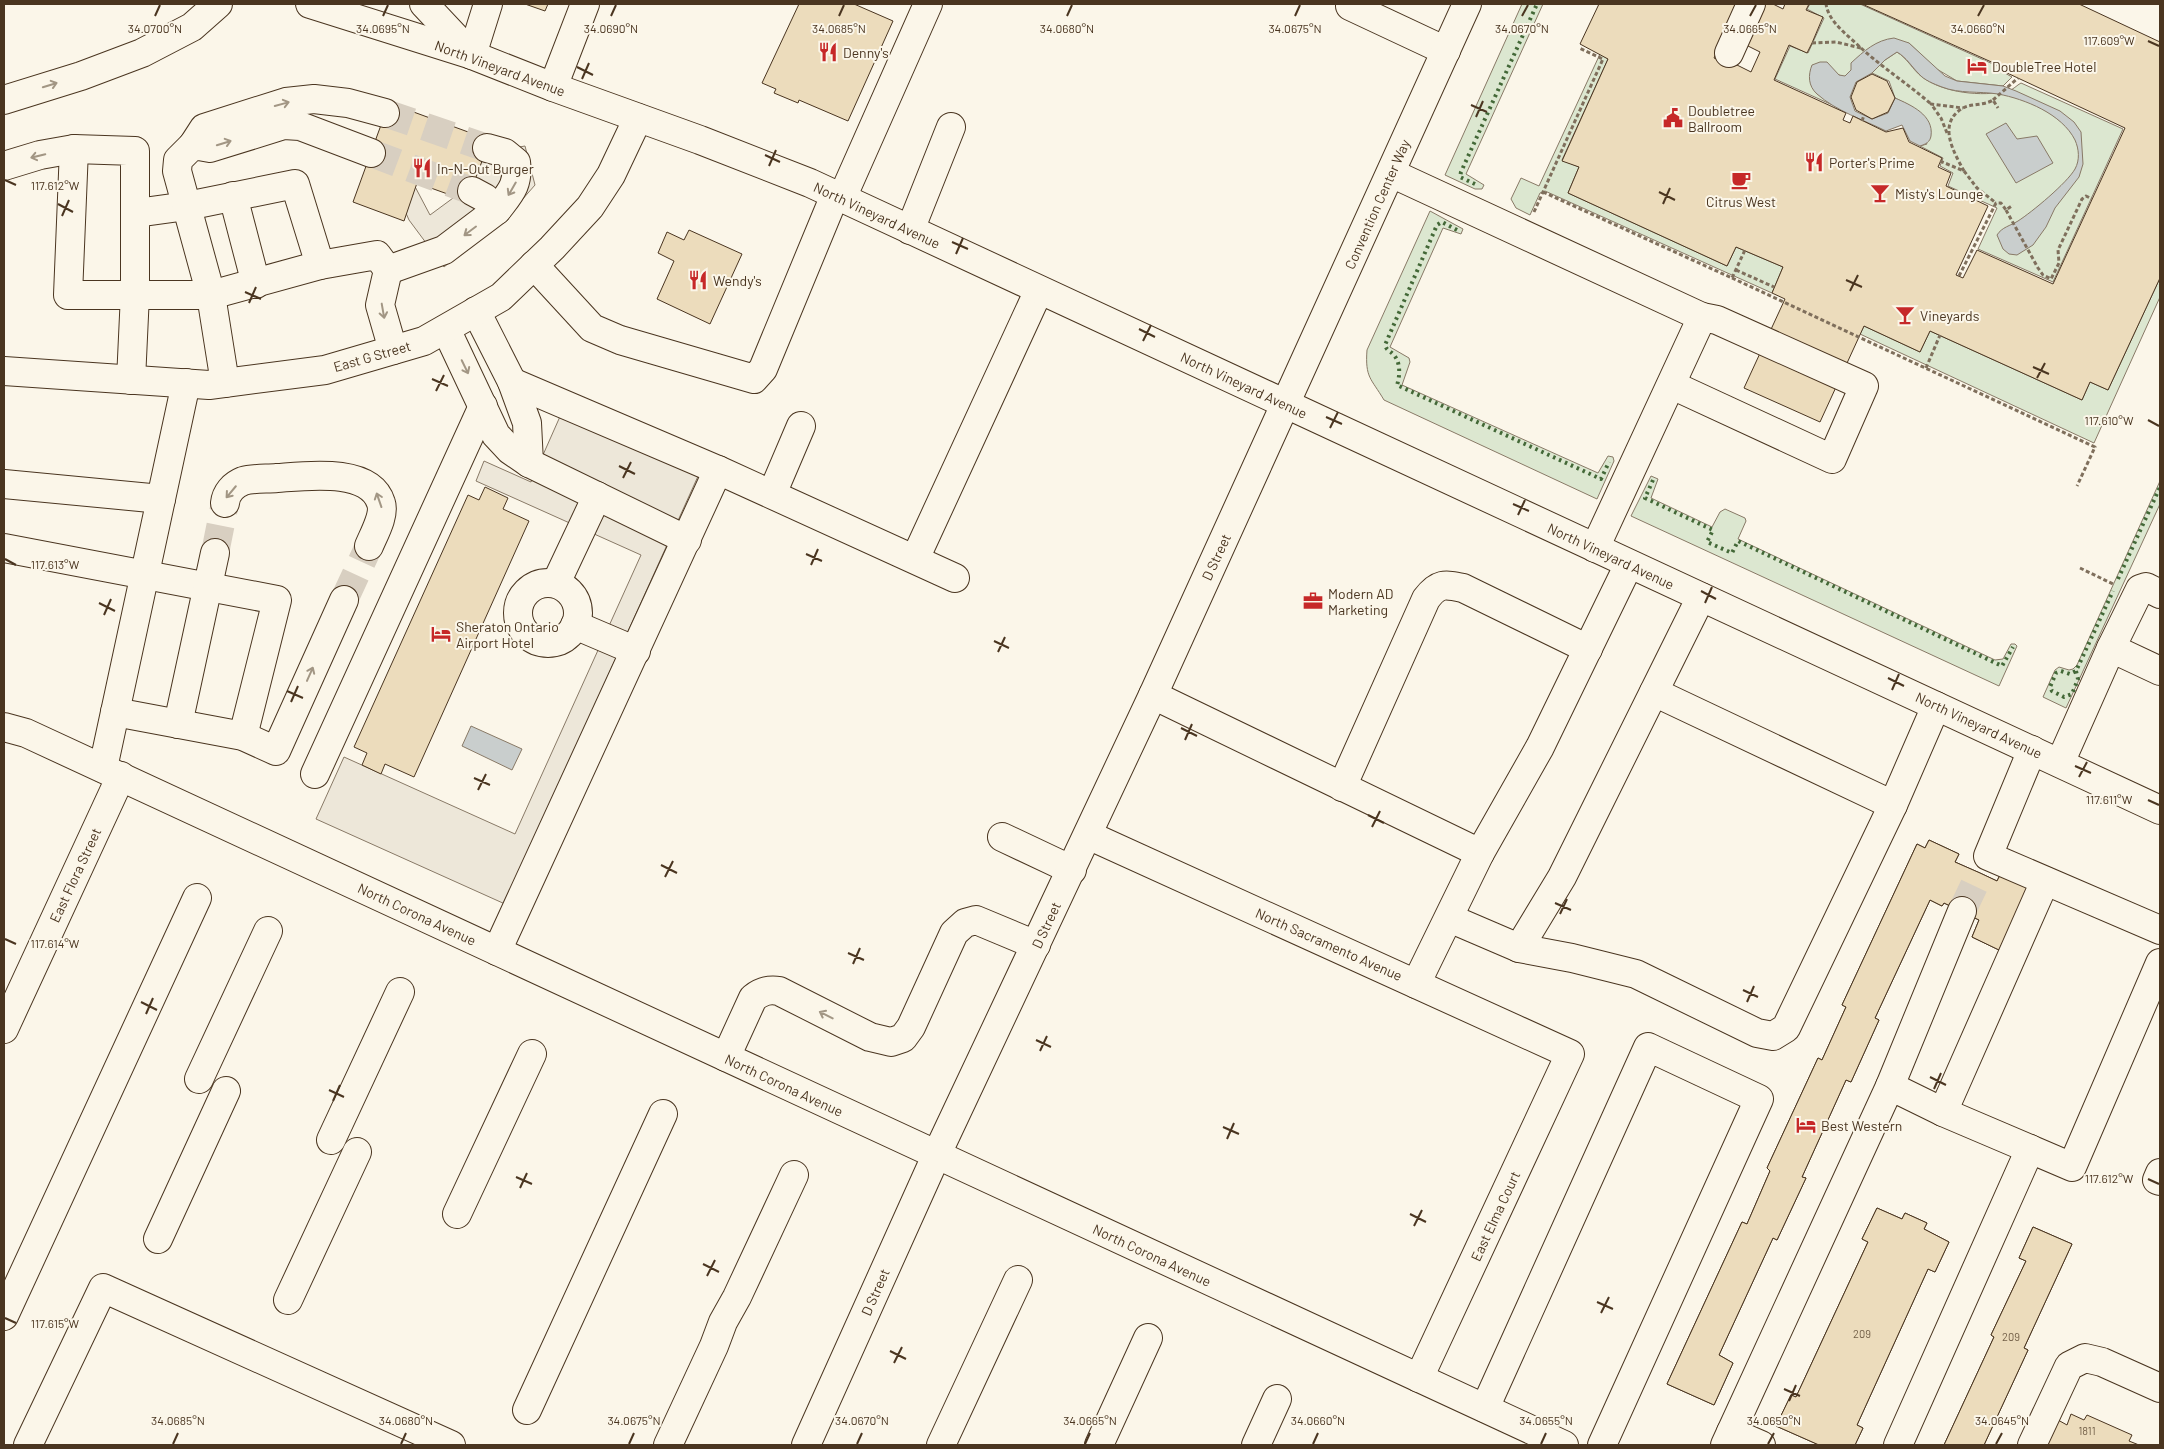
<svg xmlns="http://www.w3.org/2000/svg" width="2164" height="1449" font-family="Barlow,sans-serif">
<rect width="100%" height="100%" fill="#fbf6e9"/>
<g fill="#dce7d0" stroke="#887966">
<polygon points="1522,4 1543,4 1466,174 1484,185 1482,189 1475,189 1445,175"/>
<polygon points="1810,4 1860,4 2004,69 2003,72 2012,77 2003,86 1957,81 1935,68 1909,43 1851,70 1845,77 1839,75 1816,93 1839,108 1775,79 1790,46 1808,53 1824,18 1807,9"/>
<path d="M1897,52C1908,59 1912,69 1922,77C1944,93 1981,97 2008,91C2013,90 2017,85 2021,83L2123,129L2053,282L1978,249L1997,208L1948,186L1953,173L1940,166L1943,158L1920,146L1927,144L1909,105L1895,98L1889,81L1872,73L1885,60Z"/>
<polygon points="1600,54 1608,59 1562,160 1579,167 1568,193 1727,266 1736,247 1783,267 1772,293 1545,191 1540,193 1530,215 1516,208 1511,199 1521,178 1539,186"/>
<path d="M1430,211L1463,229L1461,234L1443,228L1390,347L1409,358L1410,362L1402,385L1598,473L1608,456L1613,457L1614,461L1597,499L1384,400C1371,378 1365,378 1367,350Z"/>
<polygon points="2160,278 2160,297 2094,443 1860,334 1864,326 1920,352 1930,331 2082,400 2090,382 2108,390"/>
<polygon points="1651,476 1658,479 1651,498 1712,527 1720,512 1725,509 1745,518 1746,521 1738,539 1995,660 2003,659 2011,644 2015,644 2017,646 1999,686 1631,516"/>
<polygon points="2160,481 2160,504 2066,708 2043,697 2055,670 2059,667 2069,670 2073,669 2077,665"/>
</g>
<g fill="#ede7d9" stroke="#887966">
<polygon points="525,146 535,185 514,209 444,267 409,220 394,186 411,179 430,215 468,187 486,153"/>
<polygon points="562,412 699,474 505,904 316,819 344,757 515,834 641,555 476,481 484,461 531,482"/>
</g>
<g fill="#c9cecd" stroke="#887966">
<path d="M1894,38L1909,43L1945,76L1957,81L2003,86L2016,91L2060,111L2074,122L2081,132L2083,164L2079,177L2055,208L2046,227L2033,245L2017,255L2009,254L2003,249L1997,235C2002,227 2010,226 2018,221C2032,212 2067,183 2075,169C2080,160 2079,149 2075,140C2062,114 2025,99 1998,94C1979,91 1960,94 1942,87C1934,84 1924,80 1919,74C1911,66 1907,58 1897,52L1885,60L1872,73L1856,82L1850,97L1855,111L1872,119L1888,113L1895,98C1911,105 1934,115 1931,136C1930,142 1926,144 1920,146L1910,141L1902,125L1886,131C1864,120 1836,111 1817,94C1808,86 1808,75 1812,65L1820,62H1827L1839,75L1845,76L1851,70V63C1864,51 1876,40 1894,38Z"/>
<polygon points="2006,123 2017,139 2037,136 2053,163 2016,183 1986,134"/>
<polygon points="471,726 522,749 512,770 462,746"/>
</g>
<g fill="#ecdcbc" stroke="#4a3520">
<polygon points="525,4 548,4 545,11"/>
<polygon points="799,4 854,4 893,21 848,121 799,100 798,103 774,93 776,89 762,83"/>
<polygon points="1599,4 1740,4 1714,58 1732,66 1733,63 1751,72 1760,52 1742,43 1760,4 1773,4 1783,9 1785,4 1809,4 1806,10 1823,17 1812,43 1807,53 1789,45 1774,80 1846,113 1843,120 1850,123 1853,116 1886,132 1903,128 1909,142 1942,158 1938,167 1951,173 1946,186 1988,206 1956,275 1963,278 1977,250 2053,284 2125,128 2005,72 2007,69 1862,4 2079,4 2160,42 2160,278 2108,390 2090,382 2082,400 1930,331 1920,352 1864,326 1820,422 1744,388 1785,299 1772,293 1783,267 1736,247 1727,266 1568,193 1579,167 1562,161 1608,59 1580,44"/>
<polygon points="1872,74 1887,81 1895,98 1888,112 1872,119 1856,110 1851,97 1857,82"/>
<polygon points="389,103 490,140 467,201 417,183 404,221 353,202"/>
<polygon points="689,230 742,254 710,324 657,299 674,261 658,253 667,232 684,240"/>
<polygon points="485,487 508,498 503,509 529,521 414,777 385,764 381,774 362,765 367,753 354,747 468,495 479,500"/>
<polygon points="1929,840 1959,854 1955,862 1980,873 1997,881 2001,873 2029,887 1999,950 1972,937 1979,920 1944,903 1942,906 1930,900 1875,1018 1879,1020 1851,1082 1846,1080 1802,1177 1806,1178 1777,1240 1773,1238 1719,1355 1733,1363 1714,1405 1667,1384 1742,1222 1747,1224 1770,1171 1767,1168 1818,1058 1822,1060 1846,1007 1842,1005 1917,844 1925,848"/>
<polygon points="1929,840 1959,854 1955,862 1980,873 1997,881 2001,873 2029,887 1999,950 1972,937 1979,920 1944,903 1942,906 1930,900 1875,1018 1879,1020 1851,1082 1846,1080 1802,1177 1806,1178 1777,1240 1773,1238 1719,1355 1733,1363 1714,1405 1667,1384 1742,1222 1747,1224 1770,1171 1767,1168 1818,1058 1822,1060 1846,1007 1842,1005 1917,844 1925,848"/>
<polygon points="1877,1208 1902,1219 1905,1213 1927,1223 1924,1229 1949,1242 1935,1272 1928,1269 1857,1425 1863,1428 1855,1445 1819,1445 1776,1426 1791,1395 1796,1397 1868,1242 1862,1239"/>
<polygon points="1877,1208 1902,1219 1905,1213 1927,1223 1924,1229 1949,1242 1935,1272 1928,1269 1857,1425 1863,1428 1855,1445 1819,1445 1776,1426 1791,1395 1796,1397 1868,1242 1862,1239"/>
<polygon points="2033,1227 2072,1244 2024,1348 2028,1350 1984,1445 1944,1445 1994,1337 1991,1335 2026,1261 2019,1258"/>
<polygon points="2033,1227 2072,1244 2024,1348 2028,1350 1984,1445 1944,1445 1994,1337 1991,1335 2026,1261 2019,1258"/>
<polygon points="2071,1414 2084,1420 2087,1415 2132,1435 2129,1441 2139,1445 2046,1445 2058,1420 2067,1425"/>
</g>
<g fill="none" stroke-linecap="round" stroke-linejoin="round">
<g stroke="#d8cfc1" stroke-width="28" stroke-dasharray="28 14" stroke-linecap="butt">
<polyline points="385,113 487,148"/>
<polyline points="371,153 472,191"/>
<polyline points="215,553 225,503"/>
<polyline points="344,600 369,546"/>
<polyline points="1962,911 1980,873"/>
</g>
<defs>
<g id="minor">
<polyline points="1350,6 1446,51"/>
<polyline points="1729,53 1751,4"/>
<polyline points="472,55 488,4"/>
<polyline points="553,87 585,4"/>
<polyline points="193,145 204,128 286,102 314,99 348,103 385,113"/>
<path d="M487,148L505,153L516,162C519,185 510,193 497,210"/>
<polyline points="4,166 40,155 74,149"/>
<polyline points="1391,173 1702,317 1595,548"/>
<polyline points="233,196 256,284"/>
<polyline points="842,198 928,4"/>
<polyline points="910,230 951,127"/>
<polyline points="320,265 377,255 388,270 380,305 393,350"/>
<polyline points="534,265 592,328 620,340 754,379 763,369 835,195"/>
<polyline points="388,270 444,250 497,210 485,198 472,191"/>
<polyline points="476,311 512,382 527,423 529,463"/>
<polyline points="446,329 496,435 510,450 529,463 687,540"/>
<polyline points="4,371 209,385 325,370 424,341 501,297 552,248 590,207 611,175 638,118"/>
<polyline points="131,380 135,294 135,151 74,149 68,295 211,295 320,265 295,184 187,206 136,213"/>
<polyline points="512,382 718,470 955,578"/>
<polyline points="225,383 211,295 177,171 178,160 193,145 210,148 284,125 300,126 371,153"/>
<polyline points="1672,385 1832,459 1864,386 1717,320 1702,317"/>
<polyline points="4,484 161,499"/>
<polyline points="772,494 801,426"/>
<path d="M225,503C226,493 233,485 243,481C253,478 267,479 277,478C305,476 370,467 381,503C385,515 374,534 369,546"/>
<polyline points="4,548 277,600 243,736"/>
<polyline points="915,559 1039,290"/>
<circle cx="548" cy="613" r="30"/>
<polyline points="556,583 597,496"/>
<polyline points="575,625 636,651"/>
<polyline points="2111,648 2140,589 2146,587 2160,594"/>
<polyline points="1654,692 1893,805 1936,706"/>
<polyline points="1153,695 1480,853 1416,984"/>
<polyline points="115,712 243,736 276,751 344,600"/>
<polyline points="178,724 215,553"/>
<polyline points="4,727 26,733 1564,1445"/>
<polyline points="2032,750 1988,856 2160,930"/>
<polyline points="2060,763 2111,648 2160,671"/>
<polyline points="103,768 186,383"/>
<polyline points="315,774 483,406"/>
<path d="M1342,787L1426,599C1438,583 1444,584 1463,588L1588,649"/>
<polyline points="1088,835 1570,1054 1419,1378"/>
<polyline points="1002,837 1072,870"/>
<polyline points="1480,853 1540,747 1629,564"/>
<polyline points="1449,918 1519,948 1562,877 1701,597"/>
<polyline points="1519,948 1572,958 1636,974 1757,1033 1773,1036 1786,1028 1893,805"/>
<polyline points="497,951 718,470"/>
<polyline points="4,1029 121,776"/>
<path d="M726,1057L753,998C762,991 769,989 779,991L870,1037L891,1042L903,1038L911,1027L954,933L965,923L976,920L1036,945"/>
<polyline points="199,1079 268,931"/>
<polyline points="1890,1086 1962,911"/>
<polyline points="1943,1112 2045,881"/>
<polyline points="331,1140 400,992"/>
<polyline points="2160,1173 2157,1180 2160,1181"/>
<polyline points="457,1214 532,1054"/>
<polyline points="158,1239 226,1091"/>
<polyline points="288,1300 357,1152"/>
<polyline points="4,1316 197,898"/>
<polyline points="1485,1408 1648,1047 1759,1099 1602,1445"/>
<polyline points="527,1410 663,1114"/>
<polyline points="1731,1432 1761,1445"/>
<polyline points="28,1445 103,1288 451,1445"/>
<polyline points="668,1445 714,1346 723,1322 737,1297 794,1175"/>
<polyline points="806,1445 936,1156 1153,695 1467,4"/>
<polyline points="941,1445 1018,1280"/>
<polyline points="1099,1445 1148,1338"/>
<polyline points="1256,1445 1277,1399"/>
<polyline points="1725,1445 1890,1086 1943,1112 2030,1149"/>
<polyline points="1898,1445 2030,1149 2072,1167 2160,963"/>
<polyline points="2032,1445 2069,1366 2085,1358 2102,1362 2160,1388"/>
</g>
<polyline id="major" points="310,4 472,55 553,87 700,140 810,183 2160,810"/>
<g id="highway">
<polyline points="424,4 472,55"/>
<polyline points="4,100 81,76 142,53 192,27 218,4"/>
</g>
</defs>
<use href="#minor" stroke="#4a3520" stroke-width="30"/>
<use href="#major" stroke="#4a3520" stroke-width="30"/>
<use href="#highway" stroke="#4a3520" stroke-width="30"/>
<g stroke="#7f6f5c" stroke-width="3" stroke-dasharray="4 2.5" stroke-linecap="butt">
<path d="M1812,43L1836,42L1861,48C1848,35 1829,23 1826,4"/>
<path d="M1861,48C1883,68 1908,84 1931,104"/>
<polyline points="1993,100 2018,78"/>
<polyline points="1862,121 1864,115"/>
<polyline points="1947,133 1941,118 1931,104 1963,108"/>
<polyline points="1940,161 1964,171 1977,188 1996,203"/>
<path d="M1964,171C1953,151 1937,123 1963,108C1973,103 1983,106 1993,100L1998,108"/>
<polyline points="1543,192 1732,278 1745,250"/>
<polyline points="2006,210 2038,268 2043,275 2051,279 2059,263 2058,250 2082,199 2086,196 2092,199"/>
<polyline points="1534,212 1603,59 1579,48"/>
<polyline points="1736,270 1774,287"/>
<polyline points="1959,276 1996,203 2001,203 2006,210 2013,205"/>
<polyline points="1732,278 2095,447 2077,486"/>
<polyline points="1926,368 1940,335"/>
<polyline points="2080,568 2113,584"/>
</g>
<use href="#minor" stroke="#fbf6e9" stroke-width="28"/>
<use href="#major" stroke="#fbf6e9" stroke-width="28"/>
<use href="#highway" stroke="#fbf6e9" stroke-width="28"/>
<g stroke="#436837" stroke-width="4" stroke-dasharray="2.5 4" stroke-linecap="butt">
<polyline points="1475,184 1460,177 1461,172 1537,4"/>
<path d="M1457,230L1442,222L1437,225L1385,345C1387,351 1389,350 1393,354C1401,362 1400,376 1397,385L1601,479L1609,462"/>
<polyline points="1653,480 1645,498 1713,530 1707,542 1732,553 1738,541 2002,666 2013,647"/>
<polyline points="2118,579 2160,487"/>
<polyline points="2076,671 2078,679 2072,694 2064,697 2052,691 2050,687 2056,673 2061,671 2070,674 2076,671 2113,591"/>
</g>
</g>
<defs><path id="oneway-shaft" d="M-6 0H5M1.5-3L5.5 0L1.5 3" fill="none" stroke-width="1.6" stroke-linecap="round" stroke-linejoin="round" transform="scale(1.25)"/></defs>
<g stroke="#a29684">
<use href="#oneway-shaft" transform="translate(50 85) rotate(-17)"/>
<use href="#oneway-shaft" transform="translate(282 104) rotate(-15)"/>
<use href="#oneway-shaft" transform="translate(224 143) rotate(-17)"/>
<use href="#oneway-shaft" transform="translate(38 156) rotate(166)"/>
<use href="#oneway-shaft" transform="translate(512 189) rotate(120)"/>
<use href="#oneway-shaft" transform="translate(470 231) rotate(143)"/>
<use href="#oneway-shaft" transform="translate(383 311) rotate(80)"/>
<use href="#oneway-shaft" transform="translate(465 367) rotate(64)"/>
<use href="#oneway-shaft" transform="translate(231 492) rotate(130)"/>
<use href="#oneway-shaft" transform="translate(379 500) rotate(-109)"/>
<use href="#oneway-shaft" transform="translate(310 674) rotate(-66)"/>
<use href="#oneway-shaft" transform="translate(826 1015) rotate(-153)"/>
</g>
<path fill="none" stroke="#4a3520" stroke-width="2" d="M155,16L160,5M383,16L388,5M611,16L616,5M839,16L844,5M1067,16L1072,5M1295,16L1300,5M1522,16L1528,5M1750,16L1756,5M1978,16L1984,5M2148,41L2159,46M577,67L593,75M582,79L589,63M1471,105L1487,112M1476,117L1483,101M765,155L780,162M769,166L776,150M5,180L16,185M1659,192L1675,200M58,204L73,212M1663,204L1670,188M62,216L69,200M952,242L968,249M956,254L963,238M1846,280L1862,287M1850,291L1858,275M245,292L261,299M249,303L256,287M1139,329L1155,337M1143,341L1151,325M2033,367L2049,374M2037,378L2045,363M432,379L448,386M436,391L444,375M1326,417L1342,424M2148,420L2159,426M1330,428L1338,412M619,466L635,474M623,478L631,462M1513,504L1529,511M1518,515L1525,500M806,554L822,561M5,559L16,565M811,565L818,549M1701,591L1716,599M99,603L115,611M1705,603L1712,587M104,615L111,599M994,641L1009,648M998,652L1005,637M1888,678L1904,686M1892,690L1899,674M287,691L303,698M291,702L298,686M1181,728L1197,736M1185,740L1192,724M2075,766L2091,773M2079,777L2087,762M474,778L490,785M478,790L486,774M2148,800L2159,805M1368,815L1384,823M1372,827L1380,811M661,865L677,873M665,877L673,861M1555,903L1571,910M1560,914L1567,899M5,939L16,944M848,953L864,960M853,964L860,948M1743,990L1758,997M141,1002L157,1010M1747,1002L1754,986M146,1014L153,998M1036,1040L1051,1047M1040,1051L1047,1036M1930,1077L1946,1085M1934,1089L1941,1073M329,1090L344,1097M333,1101L340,1085M1223,1127L1239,1134M1227,1139L1234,1123M516,1177L532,1184M2148,1179L2159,1184M520,1188L527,1173M1410,1214L1426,1222M1414,1226L1422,1210M703,1264L719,1272M707,1276L715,1260M1597,1302L1613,1309M1601,1313L1609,1297M5,1318L16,1323M890,1351L906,1359M894,1363L902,1347M1784,1389L1800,1396M1789,1401L1796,1385M173,1444L178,1433M401,1444L406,1433M629,1444L634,1433M857,1444L862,1433M1085,1444L1090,1433M1313,1444L1318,1433M1541,1444L1546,1433M1768,1444L1774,1433M1996,1444L2002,1433"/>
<defs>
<symbol id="restaurant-bare" viewBox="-9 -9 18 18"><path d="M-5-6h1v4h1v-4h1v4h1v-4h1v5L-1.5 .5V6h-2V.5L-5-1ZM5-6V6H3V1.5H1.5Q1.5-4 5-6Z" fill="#c62828" stroke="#fbf6e9" stroke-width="2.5" paint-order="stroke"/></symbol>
<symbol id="hotel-bare" viewBox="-9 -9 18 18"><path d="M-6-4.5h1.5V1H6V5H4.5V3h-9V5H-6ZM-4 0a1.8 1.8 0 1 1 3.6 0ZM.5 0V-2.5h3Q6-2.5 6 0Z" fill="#c62828" stroke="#fbf6e9" stroke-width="2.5" paint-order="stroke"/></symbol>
<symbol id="civic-bare" viewBox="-9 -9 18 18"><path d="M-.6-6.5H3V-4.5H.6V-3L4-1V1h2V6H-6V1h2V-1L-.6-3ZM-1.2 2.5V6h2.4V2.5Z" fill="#c62828" stroke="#fbf6e9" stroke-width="2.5" paint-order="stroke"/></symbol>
<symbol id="cafe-bare" viewBox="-9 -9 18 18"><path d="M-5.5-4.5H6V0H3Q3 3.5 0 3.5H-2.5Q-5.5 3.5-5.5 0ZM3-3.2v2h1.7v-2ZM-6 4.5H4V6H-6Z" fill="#c62828" stroke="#fbf6e9" stroke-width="2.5" paint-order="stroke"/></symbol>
<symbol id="bar-bare" viewBox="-9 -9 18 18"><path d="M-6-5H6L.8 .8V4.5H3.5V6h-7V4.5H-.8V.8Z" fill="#c62828" stroke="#fbf6e9" stroke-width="2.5" paint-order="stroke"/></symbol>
<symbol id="office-bare" viewBox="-9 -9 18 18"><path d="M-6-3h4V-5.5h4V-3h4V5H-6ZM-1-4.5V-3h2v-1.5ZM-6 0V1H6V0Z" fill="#c62828" stroke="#fbf6e9" stroke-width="2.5" paint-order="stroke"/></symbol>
</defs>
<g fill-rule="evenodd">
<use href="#restaurant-bare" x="814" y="38" width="28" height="28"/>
<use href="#hotel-bare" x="1963" y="52" width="28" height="28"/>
<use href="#civic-bare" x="1659" y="104" width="28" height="28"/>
<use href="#restaurant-bare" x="1800" y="148" width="28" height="28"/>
<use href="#restaurant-bare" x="408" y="154" width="28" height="28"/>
<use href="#cafe-bare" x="1727" y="166" width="28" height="28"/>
<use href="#bar-bare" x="1866" y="179" width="28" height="28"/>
<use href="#restaurant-bare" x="684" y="266" width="28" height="28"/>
<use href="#bar-bare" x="1891" y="301" width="28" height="28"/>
<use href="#office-bare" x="1299" y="587" width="28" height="28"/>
<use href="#hotel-bare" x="427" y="620" width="28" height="28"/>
<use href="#hotel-bare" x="1792" y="1111" width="28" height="28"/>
</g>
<g text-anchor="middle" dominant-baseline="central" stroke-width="4" stroke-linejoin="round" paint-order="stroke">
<g font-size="11" fill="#725f47">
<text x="1862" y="1333">209</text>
<text x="2011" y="1336">209</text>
<text x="2087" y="1430">1811</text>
</g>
<g font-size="14" fill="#4a3520" stroke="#fbf6e9" text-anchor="start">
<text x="843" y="52">Denny's</text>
<text x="1992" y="66">DoubleTree Hotel</text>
<text x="1688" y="110">Doubletree<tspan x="1688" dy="16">Ballroom</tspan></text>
<text x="1829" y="162">Porter's Prime</text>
<text x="437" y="168">In-N-Out Burger</text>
<text x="1895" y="193">Misty's Lounge</text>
<text x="1741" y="201" text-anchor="middle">Citrus West</text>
<text x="713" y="280">Wendy's</text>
<text x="1920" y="315">Vineyards</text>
<text x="1328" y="593">Modern AD<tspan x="1328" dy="16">Marketing</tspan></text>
<text x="456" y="626">Sheraton Ontario<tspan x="456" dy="16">Airport Hotel</tspan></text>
<text x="1821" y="1125">Best Western</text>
</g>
<g font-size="14" fill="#4a3520" stroke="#fbf6e9">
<text transform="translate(500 68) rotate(20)">North Vineyard Avenue</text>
<text transform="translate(1377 204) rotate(-66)">Convention Center Way</text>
<text transform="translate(877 215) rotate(25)">North Vineyard Avenue</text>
<text transform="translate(372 356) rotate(-16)">East G Street</text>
<text transform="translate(1244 385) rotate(25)">North Vineyard Avenue</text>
<text transform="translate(1611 556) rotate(25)">North Vineyard Avenue</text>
<text transform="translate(1216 557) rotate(-65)">D Street</text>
<text transform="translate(1979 725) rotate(25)">North Vineyard Avenue</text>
<text transform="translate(75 875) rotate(-65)">East Flora Street</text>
<text transform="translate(417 914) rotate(25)">North Corona Avenue</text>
<text transform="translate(1046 925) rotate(-65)">D Street</text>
<text transform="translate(1329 944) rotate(24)">North Sacramento Avenue</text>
<text transform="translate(784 1085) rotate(25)">North Corona Avenue</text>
<text transform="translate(1495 1216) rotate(-65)">East Elma Court</text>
<text transform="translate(1152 1255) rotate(25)">North Corona Avenue</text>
<text transform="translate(875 1292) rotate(-66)">D Street</text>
</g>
</g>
<g font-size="12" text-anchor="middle" fill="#4a3520" stroke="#fbf6e9" stroke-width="4" stroke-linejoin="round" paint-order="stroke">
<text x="155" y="33">34.0700°N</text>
<text x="383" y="33">34.0695°N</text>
<text x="611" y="33">34.0690°N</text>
<text x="839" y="33">34.0685°N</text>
<text x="1067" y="33">34.0680°N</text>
<text x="1295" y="33">34.0675°N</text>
<text x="1522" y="33">34.0670°N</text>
<text x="1750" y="33">34.0665°N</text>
<text x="1978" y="33">34.0660°N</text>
<text x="2109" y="45">117.609°W</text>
<text x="55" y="190">117.612°W</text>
<text x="2109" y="425">117.610°W</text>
<text x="55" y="569">117.613°W</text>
<text x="2109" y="804">117.611°W</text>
<text x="55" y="948">117.614°W</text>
<text x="2109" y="1183">117.612°W</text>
<text x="55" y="1328">117.615°W</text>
<text x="178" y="1425">34.0685°N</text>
<text x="406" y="1425">34.0680°N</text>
<text x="634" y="1425">34.0675°N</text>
<text x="862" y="1425">34.0670°N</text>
<text x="1090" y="1425">34.0665°N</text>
<text x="1318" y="1425">34.0660°N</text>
<text x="1546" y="1425">34.0655°N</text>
<text x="1774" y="1425">34.0650°N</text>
<text x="2002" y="1425">34.0645°N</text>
</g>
<rect width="2164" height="1449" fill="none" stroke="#4a3520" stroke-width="10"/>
</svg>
